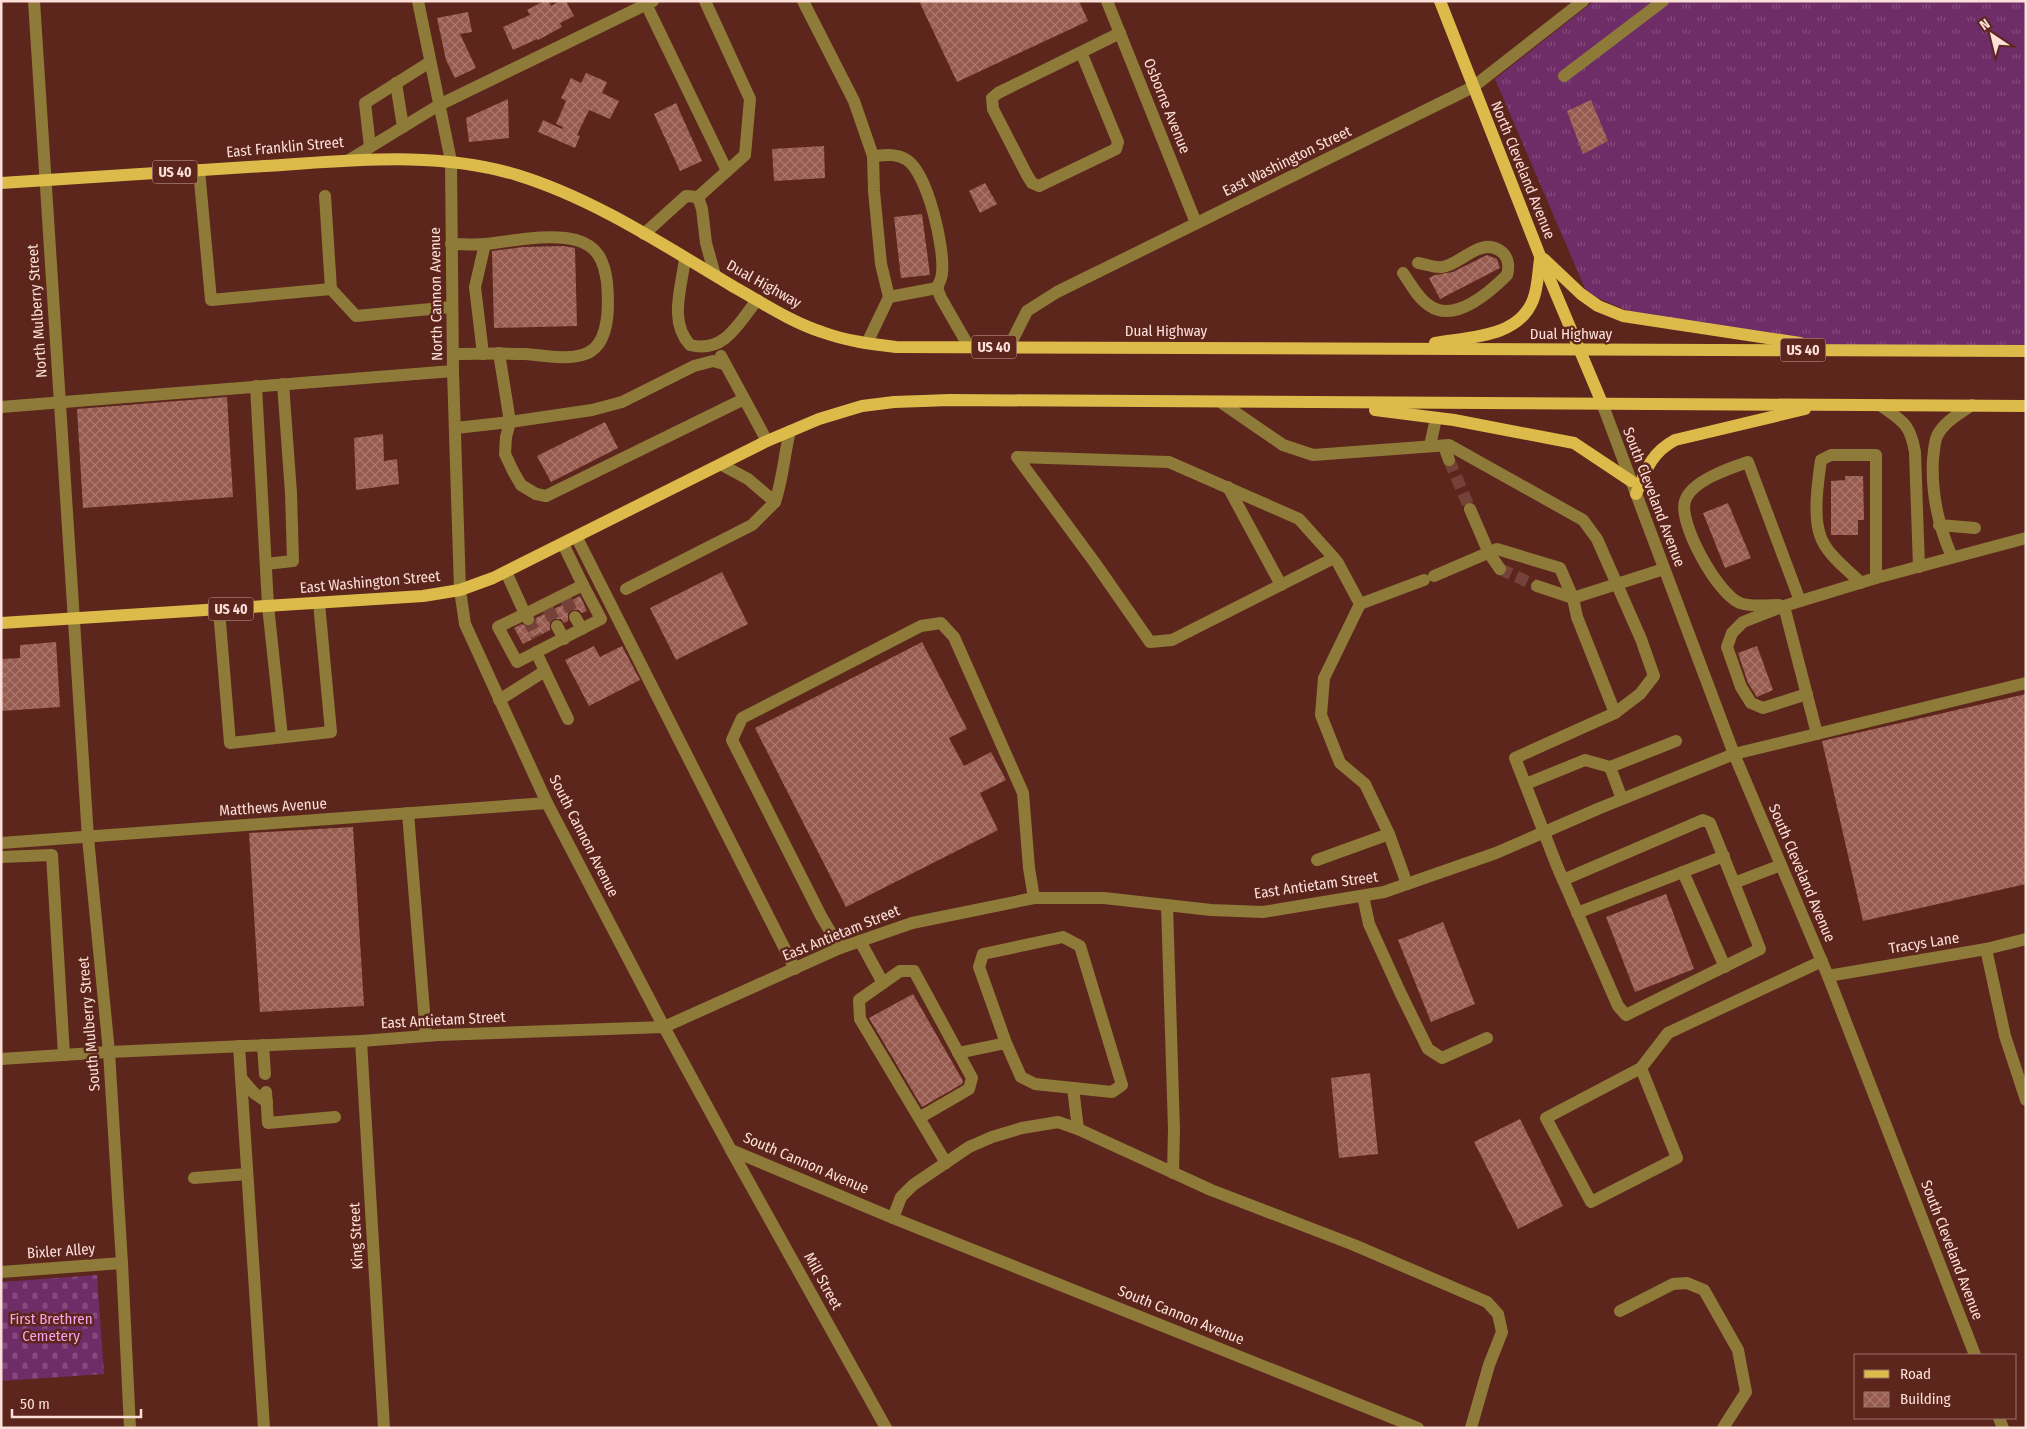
<svg xmlns="http://www.w3.org/2000/svg" width="2027" height="1429" font-family="'Fira Sans Condensed',sans-serif">
<defs>
<pattern id="grass-tufts" width="24" height="20" patternUnits="userSpaceOnUse" patternTransform="scale(1.25)"><rect width="24" height="20" fill="#6f2d67"/><path d="M3 7l-1-3M5 7V3M7 7l1-3M15 17l-1-3M17 17v-4M19 17l1-3" fill="none" stroke="#844b7c"/></pattern>
<pattern id="cemetery-stones" width="16" height="16" patternUnits="userSpaceOnUse" patternTransform="scale(1.25)"><rect width="16" height="16" fill="#6f2d67"/><path d="M2 7V4a2 2 0 0 1 4 0v3zM10 15v-3a2 2 0 0 1 4 0v3z" fill="#844b7c"/></pattern>
<pattern id="building-cross-hatch" width="8" height="8" patternUnits="userSpaceOnUse" patternTransform="scale(1.25)"><rect width="8" height="8" fill="#965a4e"/><path d="M0 0l8 8M0 8l8-8" fill="none" stroke="#ab796f"/></pattern>
</defs>
<rect width="100%" height="100%" fill="#5c261c"/>
<polygon fill="url(#grass-tufts)" points="1594,1 2026,1 2026,351 1952,356 1671,330 1587,293 1495,79"/>
<polygon fill="url(#cemetery-stones)" points="97,1275 104,1374 1,1381 1,1282"/>
<g fill="url(#building-cross-hatch)">
<polygon points="544,1 549,1 551,6 560,1 566,1 574,16 560,23 562,27 538,40 537,39 513,50 503,27 530,15 527,10"/>
<polygon points="919,1 1079,1 1088,21 957,82"/>
<polygon points="468,12 472,32 460,34 476,68 455,78 446,60 437,18"/>
<polygon points="586,73 607,82 602,93 619,101 610,119 589,110 577,135 580,136 575,148 538,132 543,120 562,129 563,127 556,124 566,101 561,98 571,78 581,83"/>
<polygon points="508,99 509,138 469,142 466,118"/>
<polygon points="1591,100 1608,141 1583,154 1567,111"/>
<polygon points="676,103 702,161 680,171 654,114"/>
<polygon points="824,146 825,178 774,181 772,149"/>
<polygon points="985,183 997,204 980,213 969,191"/>
<polygon points="922,214 930,275 901,278 894,217"/>
<polygon points="563,246 575,248 577,326 494,328 492,251 523,247"/>
<polygon points="1487,255 1497,259 1500,268 1440,299 1429,278 1435,275 1453,272"/>
<polygon points="227,397 233,497 83,508 77,409"/>
<polygon points="605,422 618,448 551,482 537,456"/>
<polygon points="383,434 384,461 397,459 399,484 356,490 354,438"/>
<polygon points="1845,476 1863,476 1864,520 1858,520 1858,535 1831,535 1831,481 1845,480"/>
<polygon points="1728,503 1751,558 1725,568 1703,513"/>
<polygon points="722,572 748,624 676,660 650,608"/>
<polygon points="580,596 587,611 582,613 579,610 571,610 568,613 568,621 564,623 561,619 554,619 550,622 550,630 523,644 514,628 522,624 528,627 532,626 535,622 536,618"/>
<polygon points="56,642 60,707 1,711 1,659 20,658 20,645"/>
<polygon points="922,642 967,729 949,738 964,766 991,752 1006,780 980,793 998,830 846,907 755,728"/>
<polygon points="594,646 600,657 622,646 640,680 589,706 565,660"/>
<polygon points="1757,646 1773,690 1757,697 1748,683 1738,653"/>
<polygon points="2026,694 2026,884 1863,921 1822,741"/>
<polygon points="353,827 364,1006 260,1012 249,833"/>
<polygon points="1666,894 1694,969 1635,992 1606,917"/>
<polygon points="1443,922 1475,1004 1431,1022 1398,940"/>
<polygon points="913,994 963,1081 962,1084 922,1107 869,1018"/>
<polygon points="1370,1073 1378,1154 1339,1158 1331,1078"/>
<polygon points="1520,1119 1563,1206 1518,1229 1474,1142"/>
</g>
<g fill="none" stroke-linecap="round" stroke-linejoin="round">
<g stroke="#744238" stroke-width="12" stroke-dasharray="12 6" stroke-linecap="butt">
<polyline points="1449,460 1470,509"/>
<polyline points="1500,569 1537,586"/>
<polyline points="566,600 575,617"/>
<polyline points="548,609 557,626"/>
<polyline points="528,619 537,637"/>
</g>
<g stroke="#8e7a39" stroke-width="12">
<polyline points="34,1 88,838 109,1052 122,1263 130,1428"/>
<polyline points="418,1 451,161 453,371 460,590 465,624 547,803 664,1027 731,1150 893,1218 1418,1428"/>
<polyline points="705,1 750,99 745,155 698,197 702,209 706,243 715,275"/>
<polyline points="803,1 854,101 873,156 874,191 881,264 889,297 867,343"/>
<polyline points="1107,1 1196,223"/>
<polyline points="646,4 727,171"/>
<polyline points="1081,52 1118,142 1116,149 1039,186 1032,183 1027,175 993,109 992,98 998,93 1120,33"/>
<polyline points="1564,76 1663,1"/>
<polyline points="396,83 403,127"/>
<polyline points="370,147 365,103 430,62"/>
<path d="M873,156C885,155 896,153 907,160C928,174 945,249 942,273C942,278 939,283 937,288"/>
<polyline points="349,160 439,105 653,1"/>
<polyline points="199,170 211,300 331,289"/>
<polyline points="325,196 331,289 356,316 452,307"/>
<polyline points="644,234 686,196 698,197"/>
<path d="M451,244C463,244 474,245 486,244C511,241 552,233 576,240C598,246 604,261 607,282C609,305 611,348 582,355C565,360 543,355 525,354C501,353 477,354 453,354"/>
<path d="M685,258C682,287 668,321 690,345C724,354 739,323 757,300"/>
<path d="M1403,273C1411,284 1418,299 1430,306C1455,323 1490,292 1507,275C1509,268 1509,259 1503,253C1482,234 1461,265 1442,267C1435,268 1425,264 1418,263"/>
<polyline points="889,297 937,288 941,298 969,347"/>
<polyline points="1009,347 1027,311 1057,292 1473,87 1583,1"/>
<polyline points="483,354 475,287 485,244"/>
<polyline points="721,356 767,441"/>
<polyline points="724,364 713,361 694,366 622,402 592,410 510,422 506,437 505,454 513,471 521,485 536,494 546,496 744,399"/>
<polyline points="256,386 268,606 282,737"/>
<polyline points="1222,403 1283,445 1313,455 1449,445 1583,520 1597,539 1641,639 1654,676 1640,694 1615,713"/>
<polyline points="1602,403 1734,754 1828,976 1975,1355"/>
<path d="M1880,405C1902,421 1910,423 1915,452L1919,567"/>
<polyline points="1,407 453,371"/>
<polyline points="456,428 510,422 499,353"/>
<polyline points="1430,446 1436,418"/>
<polyline points="1444,446 1449,460"/>
<path d="M722,465L748,479L775,502C783,479 784,455 790,431"/>
<polyline points="1228,487 1281,585"/>
<polyline points="1470,509 1489,553 1500,569"/>
<polyline points="1939,525 1975,528"/>
<polyline points="577,538 795,969"/>
<polyline points="563,544 583,585"/>
<path d="M1952,557C1938,525 1931,494 1933,459C1934,452 1934,443 1937,436C1944,422 1960,413 1972,405"/>
<polyline points="1334,558 1172,640 1150,642 1095,563 1017,457 1169,462 1299,519 1334,558 1338,563 1360,604 1324,678 1321,715 1340,763 1365,784 1389,834 1407,884"/>
<polyline points="266,564 293,561 291,493 283,384"/>
<polyline points="506,572 525,614 498,627 517,662 601,619 583,585 525,614 528,619"/>
<polyline points="1434,576 1497,549 1560,568 1573,598 1577,617 1615,713 1515,758 1557,866 1618,1006 1626,1015 1760,949 1734,883 1781,865"/>
<path d="M1861,583C1847,569 1826,554 1820,535C1813,515 1818,481 1821,460L1831,455H1876V578"/>
<polyline points="1537,586 1573,598 1664,569"/>
<polyline points="626,589 752,525 775,502"/>
<polyline points="1360,604 1424,580"/>
<path d="M1779,605C1769,605 1748,607 1740,603C1718,595 1678,523 1685,501C1691,481 1730,468 1748,462L1800,601"/>
<polyline points="1784,606 1817,734"/>
<polyline points="219,610 230,743 331,732 319,603"/>
<polyline points="575,617 582,629"/>
<polyline points="557,626 564,639"/>
<polyline points="545,671 568,719"/>
<polyline points="1807,694 1763,708 1751,703 1741,687 1727,647 1732,633 1743,622 1784,606 1876,578 2026,538"/>
<polyline points="499,700 545,671 536,652"/>
<polyline points="1610,767 1622,799"/>
<polyline points="1526,784 1585,760 1610,767 1676,741"/>
<polyline points="408,813 426,1036"/>
<polyline points="1,843 547,803"/>
<polyline points="1,857 52,855 64,1055"/>
<polyline points="1317,860 1389,834"/>
<polyline points="1683,872 1725,967"/>
<polyline points="1563,880 1703,820 1710,823 1734,883"/>
<polyline points="1363,896 1369,924 1400,992 1428,1049 1442,1058 1487,1038"/>
<polyline points="1167,905 1174,1129 1173,1173"/>
<polyline points="1577,913 1724,856"/>
<polyline points="860,941 883,983"/>
<polyline points="840,948 821,916 732,740 742,718 921,626 941,623 954,637 1023,793 1029,868 1034,898"/>
<polyline points="1986,949 2005,1036 2026,1100"/>
<polyline points="1828,976 1986,949 2026,939"/>
<polyline points="361,1041 384,1428"/>
<polyline points="263,1045 265,1074"/>
<polyline points="239,1046 264,1428"/>
<polyline points="958,1053 1006,1043 979,967 983,954 1063,937 1080,946 1122,1085 1112,1092 1035,1084 1021,1077 1006,1043"/>
<polyline points="1,1059 109,1052 361,1041 439,1035 664,1027 840,948 912,923 1034,898 1104,898 1211,910 1263,912 1384,892 1496,853 1600,808 1734,754 2026,683"/>
<polyline points="1641,1068 1677,1158 1591,1202 1546,1118 1641,1068 1668,1033 1822,961"/>
<polyline points="241,1078 254,1093 267,1102"/>
<polyline points="1073,1088 1078,1129"/>
<polyline points="266,1092 268,1123 335,1117"/>
<polyline points="919,1118 969,1089 972,1078 914,971 900,971 859,1000 860,1019 946,1163"/>
<polyline points="731,1150 886,1428"/>
<polyline points="194,1178 247,1174"/>
<polyline points="893,1218 901,1197 913,1185 969,1147 992,1137 1022,1128 1058,1122 1078,1129 1211,1190 1354,1245 1487,1302 1498,1314 1502,1332 1489,1365 1471,1428"/>
<polyline points="1,1272 122,1263"/>
<polyline points="1620,1311 1673,1284 1687,1283 1704,1290 1738,1350 1746,1392 1723,1428"/>
<polyline points="1999,1418 2003,1428"/>
</g>
<g stroke="#dcbb4b" stroke-width="12">
<polyline points="1440,1 1540,256 1602,403"/>
<path d="M1,183C89,177 177,172 264,166C348,161 436,150 517,175C595,199 665,246 734,287C763,303 791,322 822,332C846,341 871,344 896,347L2026,351"/>
<polyline points="1544,259 1581,294 1598,306 1623,316 1800,343"/>
<path d="M1435,343C1469,337 1518,338 1533,300C1538,287 1538,273 1540,259"/>
<polyline points="1375,410 1454,420 1574,443 1631,481"/>
<path d="M1636,494C1646,470 1651,453 1675,440L1805,409"/>
<polyline points="1,623 423,596 460,590 493,578 767,441 819,419 862,406 894,402 950,400 2026,406"/>
</g>
</g>
<g text-anchor="middle" dominant-baseline="central" stroke-width="5" stroke-linejoin="round" paint-order="stroke">
<g fill="#5c261c" stroke="#cca8a0" stroke-width="1">
<rect x="152.5" y="160.5" width="45" height="23" rx="4"/>
<rect x="971.5" y="335.5" width="45" height="23" rx="4"/>
<rect x="1780.5" y="338.5" width="45" height="23" rx="4"/>
<rect x="208.5" y="597.5" width="45" height="23" rx="4"/>
</g>
<g font-size="14" font-weight="bold" fill="#fcdfd9">
<text x="175" y="172">US 40</text>
<text x="994" y="347">US 40</text>
<text x="1803" y="350">US 40</text>
<text x="231" y="609">US 40</text>
</g>
<g font-size="15" fill="#fcdfd9" stroke="#5c261c">
<text transform="translate(1167 106) rotate(68)">Osborne Avenue</text>
<text transform="translate(285 147) rotate(-5)">East Franklin Street</text>
<text transform="translate(1287 161) rotate(-26)">East Washington Street</text>
<text transform="translate(1523 170) rotate(68)">North Cleveland Avenue</text>
<text transform="translate(764 284) rotate(29)">Dual Highway</text>
<text transform="translate(436 294) rotate(-91)">North Cannon Avenue</text>
<text transform="translate(37 311) rotate(-94)">North Mulberry Street</text>
<text x="1166" y="331">Dual Highway</text>
<text x="1571" y="334">Dual Highway</text>
<text transform="translate(1654 497) rotate(69)">South Cleveland Avenue</text>
<text transform="translate(370 582) rotate(-5)">East Washington Street</text>
<text transform="translate(273 807) rotate(-4)">Matthews Avenue</text>
<text transform="translate(584 836) rotate(63)">South Cannon Avenue</text>
<text transform="translate(1802 873) rotate(67)">South Cleveland Avenue</text>
<text transform="translate(1316 885) rotate(-8)">East Antietam Street</text>
<text transform="translate(841 933) rotate(-22)">East Antietam Street</text>
<text transform="translate(1924 943) rotate(-9)">Tracys Lane</text>
<text transform="translate(443 1020) rotate(-3)">East Antietam Street</text>
<text transform="translate(89 1024) rotate(-95)">South Mulberry Street</text>
<text transform="translate(806 1163) rotate(23)">South Cannon Avenue</text>
<text transform="translate(356 1236) rotate(-93)">King Street</text>
<text transform="translate(1952 1250) rotate(69)">South Cleveland Avenue</text>
<text transform="translate(61 1251) rotate(-4)">Bixler Alley</text>
<text transform="translate(823 1281) rotate(61)">Mill Street</text>
<text transform="translate(1181 1315) rotate(22)">South Cannon Avenue</text>
</g>
<g font-size="15" fill="#f7a2e9" stroke="#5c261c">
<text x="51" y="1319">First Brethren<tspan x="51" dy="17">Cemetery</tspan></text>
</g>
</g>
<rect width="2027" height="1429" fill="none" stroke="#fcdfd9" stroke-width="5"/>
<rect x="1854" y="1354" width="162" height="65" fill="#5c261c" stroke="#9c7068"/>
<rect x="1864" y="1370" width="25" height="8" fill="#dcbb4b" stroke="#9c7068"/>
<text x="1900" y="1379" font-size="15" fill="#fcdfd9">Road</text>
<rect x="1864" y="1392" width="25" height="15" fill="url(#building-cross-hatch)" stroke="#9c7068"/>
<text x="1900" y="1404" font-size="15" fill="#fcdfd9">Building</text>
<g transform="translate(1992 35) rotate(325)" stroke="#5c261c" stroke-width="4" paint-order="stroke">
<path d="M0-4L9 19L0 12L-9 19Z" fill="#fcdfd9"/>
<text y="-8" font-size="14" font-weight="bold" text-anchor="middle" fill="#fcdfd9">N</text>
</g>
<path d="M12 1409v8h129v-8" fill="none" stroke="#fcdfd9" stroke-width="2.5"/>
<text x="20" y="1409" font-size="15" fill="#fcdfd9" stroke="#5c261c" stroke-width="4" paint-order="stroke">50 m</text>
</svg>
